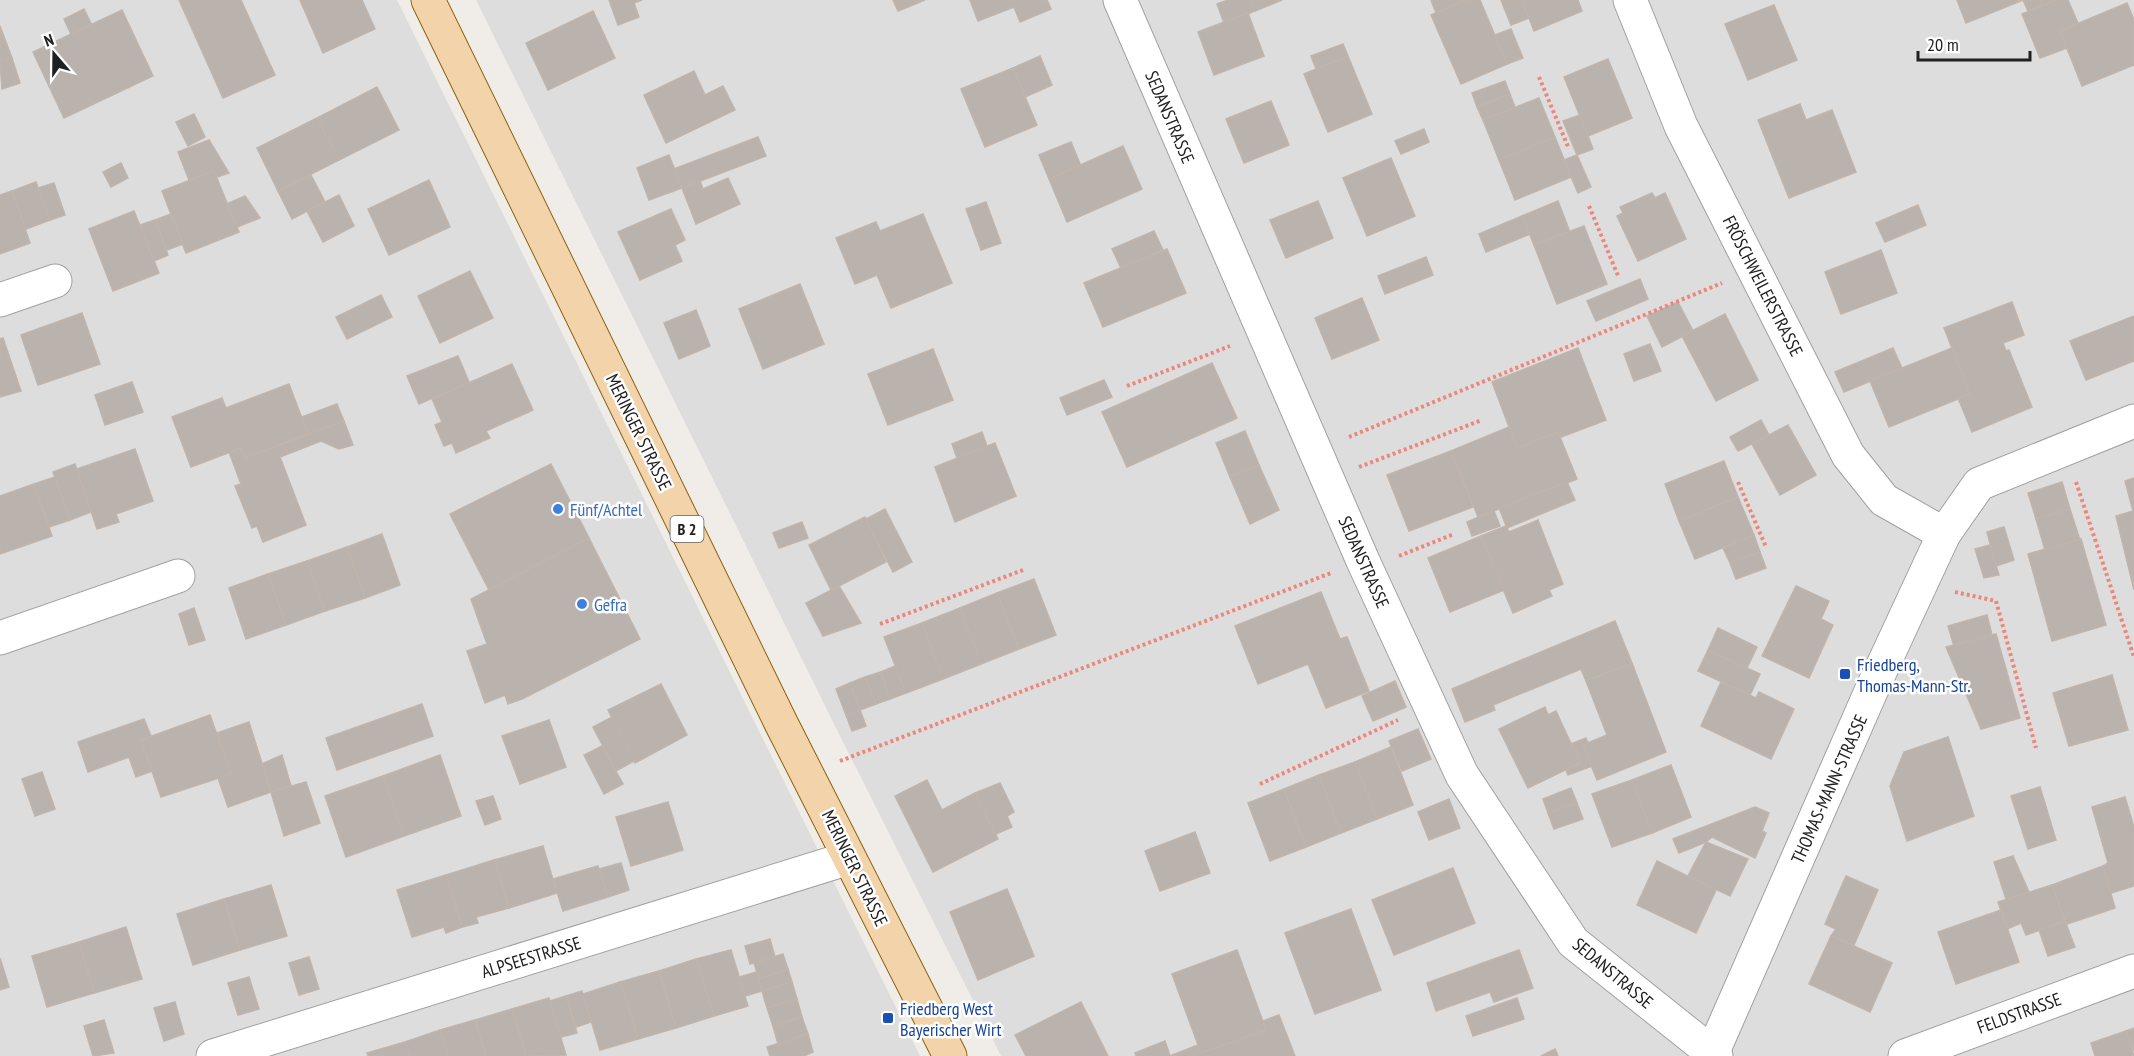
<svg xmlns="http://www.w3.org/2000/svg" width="2134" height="1056" font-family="'PT Sans Narrow',sans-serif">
<rect width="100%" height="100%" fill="#f0ede8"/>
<g fill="#dedddd">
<polygon points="0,0 397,0 920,1056 0,1056"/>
<polygon points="476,0 2134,0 2134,1056 1001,1056 835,726"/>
</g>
<g fill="#b9b2ad" stroke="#c0b4ab" stroke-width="1.5">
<polygon points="179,0 241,0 275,75 223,98"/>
<polygon points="300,0 362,0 375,29 323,53"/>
<polygon points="609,0 642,0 634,3 639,17 618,25"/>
<polygon points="893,0 925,0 898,11"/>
<polygon points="970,0 1047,0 1051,9 1020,22 1014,7 978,21"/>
<polygon points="1228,0 1251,0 1255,11 1224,23 1217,4"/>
<polygon points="1251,0 1282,0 1255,11"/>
<polygon points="1431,0 1466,0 1436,13"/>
<polygon points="1466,0 1480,0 1507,64 1461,84 1431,15"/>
<polygon points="1501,0 1522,0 1529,18 1511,25"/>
<polygon points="1522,0 1578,0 1582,11 1534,31"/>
<polygon points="1957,0 2023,0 1966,23"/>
<polygon points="2023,0 2040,0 2042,5 2028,11"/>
<polygon points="2040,0 2056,0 2042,5"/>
<polygon points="2056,0 2068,0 2078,23 2060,31 2067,48 2040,58 2022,14"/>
<polygon points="2127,3 2134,20 2134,65 2082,86 2060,31"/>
<polygon points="1774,5 1797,60 1748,80 1725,24"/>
<polygon points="84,9 92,25 71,34 64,19"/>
<polygon points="122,10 153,76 64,118 33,52"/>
<polygon points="593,11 615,58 548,90 526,43"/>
<polygon points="1248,13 1264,56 1214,75 1198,32"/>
<polygon points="0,26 12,58 0,62"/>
<polygon points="1511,29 1523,58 1507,64 1495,35"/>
<polygon points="1343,44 1348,56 1316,69 1311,56"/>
<polygon points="1040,56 1052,85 1025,97 1013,68"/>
<polygon points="1348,56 1372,114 1328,132 1304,74"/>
<polygon points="12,58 20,83 2,89 0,62"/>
<polygon points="1608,59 1632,118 1588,136 1564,77"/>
<polygon points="1013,68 1037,125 985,147 961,89"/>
<polygon points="694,71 705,95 723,86 735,110 666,143 644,95"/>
<polygon points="1505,81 1510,94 1477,107 1472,93"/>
<polygon points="377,87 399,130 339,160 317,118"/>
<polygon points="1510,94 1515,107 1483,120 1477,107"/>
<polygon points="1539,98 1555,137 1499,160 1483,120"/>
<polygon points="1271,101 1289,145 1244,163 1226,119"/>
<polygon points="1800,104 1806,120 1832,110 1856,172 1789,198 1758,120"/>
<polygon points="194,114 205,137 188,146 176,122"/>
<polygon points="1580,115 1593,149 1577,155 1563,121"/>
<polygon points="317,118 339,160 278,191 257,148"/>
<polygon points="1424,129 1429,142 1401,154 1395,141"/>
<polygon points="758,137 766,156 682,188 674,169"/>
<polygon points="1555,137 1571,177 1515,200 1499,160"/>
<polygon points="209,140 229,173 217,177 214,171 189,180 178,152"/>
<polygon points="1071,142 1080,164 1049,179 1039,155"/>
<polygon points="1123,146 1142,189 1067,222 1049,179"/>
<polygon points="669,155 682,188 649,200 637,168"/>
<polygon points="1577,155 1591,187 1578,193 1564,160"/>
<polygon points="1391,158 1415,216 1367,236 1343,178"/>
<polygon points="121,163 128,178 111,187 103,172"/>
<polygon points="214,171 239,232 186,253 162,191"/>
<polygon points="311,175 325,202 292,219 278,191"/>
<polygon points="728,178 740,204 696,224 682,188 700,181 703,189"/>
<polygon points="429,180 450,227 389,255 368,209"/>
<polygon points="36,182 50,220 26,229 12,191"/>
<polygon points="54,183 65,215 50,220 38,188"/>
<polygon points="12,191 30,243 0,254 0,195"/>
<polygon points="1652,193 1655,198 1665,193 1686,239 1638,261 1617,216 1623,213 1620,207"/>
<polygon points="339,195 354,226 323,242 307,211"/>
<polygon points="245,196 260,218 237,227 227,204"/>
<polygon points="1318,201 1333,238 1286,258 1270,220"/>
<polygon points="1558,201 1570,232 1534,245 1522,216"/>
<polygon points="986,202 1001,243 981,250 966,209"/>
<polygon points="1918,205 1926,225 1885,242 1876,223"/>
<polygon points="671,209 685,240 675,245 682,261 640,280 618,232"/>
<polygon points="134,211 159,273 113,291 89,229"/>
<polygon points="171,214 183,244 167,250 155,220"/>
<polygon points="923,214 952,283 891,308 877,275 855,284 836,238 876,222 880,231"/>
<polygon points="1522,216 1530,234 1486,252 1479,234"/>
<polygon points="155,220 168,255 154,261 140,225"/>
<polygon points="1584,226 1607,284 1557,304 1534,245"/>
<polygon points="1154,231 1163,250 1121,268 1112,249"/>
<polygon points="1167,249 1186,293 1103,327 1084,283"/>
<polygon points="1881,250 1897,293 1841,314 1825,272"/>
<polygon points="1426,257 1433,275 1385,294 1378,276"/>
<polygon points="470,271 493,318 440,343 418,296"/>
<polygon points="1640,279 1648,299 1596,321 1587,301"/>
<polygon points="800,284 824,344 763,369 739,309"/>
<polygon points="381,295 392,317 347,339 336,317"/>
<polygon points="1362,298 1379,340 1332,359 1315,318"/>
<polygon points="1678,302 1693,331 1662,347 1647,316"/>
<polygon points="2012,302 2024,335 2003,343 2006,351 2009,350 2032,407 1972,432 1958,398 1970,394 1944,328"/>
<polygon points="696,310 710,346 679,359 664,323"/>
<polygon points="82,313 100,364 38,385 21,335"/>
<polygon points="1725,314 1758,380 1716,401 1682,336"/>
<polygon points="2134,316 2134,361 2086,380 2070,341"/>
<polygon points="3,338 21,391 0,397 0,339"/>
<polygon points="1650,344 1661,371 1634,381 1624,354"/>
<polygon points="1578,348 1606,420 1561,437 1558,432 1517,448 1492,382"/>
<polygon points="1893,348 1902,368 1844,392 1835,372"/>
<polygon points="1952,348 1970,394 1889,427 1870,381"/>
<polygon points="933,349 953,400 888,425 868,374"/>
<polygon points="458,356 469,382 419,404 407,376"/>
<polygon points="1212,363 1237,418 1127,467 1102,412"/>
<polygon points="512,364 533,410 486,431 490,438 456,453 452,443 444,446 435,425 442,422 432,399"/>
<polygon points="1104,380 1112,397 1067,415 1060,398"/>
<polygon points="132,382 143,412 105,425 95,395"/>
<polygon points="289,384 308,434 245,458 241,448 191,467 172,417 222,398 226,408"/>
<polygon points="337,404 344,421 308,434 302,417"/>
<polygon points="1761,420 1769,435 1738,451 1730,437"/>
<polygon points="344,421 353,445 339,449 321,441 280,457 306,525 263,542 257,526 252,528 235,486 241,484 229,452 241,448 245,458"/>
<polygon points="1788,425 1816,475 1780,495 1752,444"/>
<polygon points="1509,427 1517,448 1558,432 1577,479 1478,517 1451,451"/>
<polygon points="1245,431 1259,465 1230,477 1216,443"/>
<polygon points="982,432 987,446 957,458 952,444"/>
<polygon points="995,443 1016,496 955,522 935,467"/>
<polygon points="135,449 153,501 116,514 119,522 97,529 77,469"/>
<polygon points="1451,451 1473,507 1409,531 1387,475"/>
<polygon points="1724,461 1738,497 1679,521 1665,484"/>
<polygon points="75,464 91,512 70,520 53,472"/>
<polygon points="551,464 589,538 489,590 450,514"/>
<polygon points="1259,465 1279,510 1250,524 1230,477"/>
<polygon points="55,477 70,520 49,527 34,484"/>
<polygon points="2134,478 2134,511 2133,511 2125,481"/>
<polygon points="1567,482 1575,500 1507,528 1499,508"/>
<polygon points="2062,482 2070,509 2036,519 2028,493"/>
<polygon points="34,484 52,536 0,554 0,496"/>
<polygon points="1738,497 1754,535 1695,559 1679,521"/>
<polygon points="885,509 912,562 893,572 866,519"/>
<polygon points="2070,509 2080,540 2045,550 2036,519"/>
<polygon points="1494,511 1500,526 1472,536 1467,522"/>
<polygon points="2133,511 2134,511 2134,590 2116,516"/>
<polygon points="865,517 886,562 831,590 809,545"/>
<polygon points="1538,520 1563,584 1549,590 1552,596 1513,613 1481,536 1506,526 1509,532"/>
<polygon points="802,522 808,538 779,548 773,533"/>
<polygon points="2004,527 2014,560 1996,566 1987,532"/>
<polygon points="382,534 400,585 365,598 347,547"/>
<polygon points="1754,535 1760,552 1730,563 1723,548"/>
<polygon points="1481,536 1504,590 1450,612 1428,558"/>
<polygon points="589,538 640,639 522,699 508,704 505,695 485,703 467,651 487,644 471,599"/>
<polygon points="2081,539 2106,625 2052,641 2028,554"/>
<polygon points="1990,545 1999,575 1984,578 1975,549"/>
<polygon points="347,547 365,598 325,611 307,561"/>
<polygon points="1760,552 1766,568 1736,579 1730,563"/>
<polygon points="307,561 325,611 286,625 268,574"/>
<polygon points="268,574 286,625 246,639 229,588"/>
<polygon points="1034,579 1056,635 1019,649 997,593"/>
<polygon points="839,586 861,623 823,636 806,603"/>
<polygon points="1796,586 1829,601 1821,619 1833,625 1809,678 1762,656"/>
<polygon points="1321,592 1340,639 1347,637 1369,691 1326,708 1308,664 1258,684 1235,626"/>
<polygon points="997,593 1019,649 981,664 960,608"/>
<polygon points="194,608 205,640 189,645 179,614"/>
<polygon points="960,608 981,664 943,679 922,623"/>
<polygon points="1987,615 1992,635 1954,646 1948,626"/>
<polygon points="1615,621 1632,663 1586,681 1581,669 1493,705 1495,710 1465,722 1452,689"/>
<polygon points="922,623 943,679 906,693 884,637"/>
<polygon points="1718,628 1757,647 1747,668 1708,650"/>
<polygon points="1996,634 2020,718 1981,729 1946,647"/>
<polygon points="1708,650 1760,674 1750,695 1698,671"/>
<polygon points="1632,663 1666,752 1597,780 1583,745 1607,735 1586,681"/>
<polygon points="895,666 906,693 890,699 881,672"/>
<polygon points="881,672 890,699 876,704 865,677"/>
<polygon points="2112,675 2128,730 2069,746 2053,693"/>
<polygon points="865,677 876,704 860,710 850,683"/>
<polygon points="1395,681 1406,707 1373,721 1362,696"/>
<polygon points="1721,682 1756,698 1759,692 1794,709 1771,759 1701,726"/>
<polygon points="850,683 860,710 846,715 836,689"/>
<polygon points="661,684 687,735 635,763 608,710"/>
<polygon points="422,704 433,736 337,770 326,738"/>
<polygon points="1545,707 1548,715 1556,711 1580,763 1528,788 1499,729"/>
<polygon points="860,710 866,726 852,731 846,715"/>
<polygon points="210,715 231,774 161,797 141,740"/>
<polygon points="612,717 634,761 616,771 593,727"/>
<polygon points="144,719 151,736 141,740 152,771 136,777 129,757 88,772 78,742"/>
<polygon points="549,720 566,767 520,784 502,736"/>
<polygon points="249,722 271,792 228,807 218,778 231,774 217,733"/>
<polygon points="1418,729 1431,759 1402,771 1389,741"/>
<polygon points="1948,737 1974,816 1907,841 1890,786 1904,752"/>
<polygon points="1586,738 1588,743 1583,745 1592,766 1568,775 1566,770 1580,763 1571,744"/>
<polygon points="602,746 623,784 604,794 584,755"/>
<polygon points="1391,747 1413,805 1377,819 1355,762"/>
<polygon points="282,755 291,786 271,792 262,764"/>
<polygon points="440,755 461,816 404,836 383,776"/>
<polygon points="1355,762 1377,819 1341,833 1319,775"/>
<polygon points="1671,765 1691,817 1652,833 1632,780"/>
<polygon points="42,772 55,809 35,816 22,779"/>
<polygon points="1319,775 1341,833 1306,847 1284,789"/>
<polygon points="383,776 404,836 346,857 325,796"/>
<polygon points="927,780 942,810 975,793 998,839 933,872 895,796"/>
<polygon points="1632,780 1652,833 1612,847 1592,794"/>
<polygon points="306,782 320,823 284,836 271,792"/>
<polygon points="1000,783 1014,812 1007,816 1012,827 996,834 975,793"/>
<polygon points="2040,787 2056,840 2028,849 2011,796"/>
<polygon points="1571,788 1577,803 1548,813 1543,799"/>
<polygon points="1284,789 1306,847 1270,861 1248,803"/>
<polygon points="493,796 501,819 485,825 476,801"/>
<polygon points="2125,797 2134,827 2134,886 2111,893 2103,866 2108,863 2092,807"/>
<polygon points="1449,799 1460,828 1429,840 1418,812"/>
<polygon points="668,802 683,850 631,866 616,817"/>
<polygon points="1577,803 1583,819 1554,829 1548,813"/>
<polygon points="1755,807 1769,813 1762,831 1766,833 1755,858 1712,837 1706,842 1679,853 1673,839"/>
<polygon points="1195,832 1210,873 1160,891 1145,851"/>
<polygon points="1706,842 1748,859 1730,896 1688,876"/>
<polygon points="543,846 557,893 509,908 494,860"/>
<polygon points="2013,856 2029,892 2006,899 1994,862"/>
<polygon points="494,860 509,908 476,917 478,923 462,927 446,875"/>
<polygon points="1657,861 1716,890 1696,933 1637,905"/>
<polygon points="621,863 629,890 608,897 599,869"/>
<polygon points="598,866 608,897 563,911 553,879"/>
<polygon points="2103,866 2115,908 2067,924 2052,885"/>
<polygon points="1453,868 1475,923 1394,955 1372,900"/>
<polygon points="446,875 462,927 446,933 444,927 412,937 397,890"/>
<polygon points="1846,876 1878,890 1854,945 1831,936 1836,929 1825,924"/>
<polygon points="271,885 287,936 240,950 224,899"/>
<polygon points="2052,885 2065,921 2026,935 2021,923 2007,929 1998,902"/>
<polygon points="1007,889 1034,956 978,980 950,912"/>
<polygon points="224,899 240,950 193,965 177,914"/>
<polygon points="1351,909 1381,990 1315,1014 1285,933"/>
<polygon points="2001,910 2019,962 1956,984 1938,932"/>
<polygon points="2065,921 2075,947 2048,956 2039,930"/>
<polygon points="126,927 142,979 94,993 79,942"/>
<polygon points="1831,936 1892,963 1870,1012 1809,984"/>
<polygon points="770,939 775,957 750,964 745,946"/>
<polygon points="79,942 94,993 47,1007 32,956"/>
<polygon points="731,950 748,1006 714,1016 696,959"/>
<polygon points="1237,950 1266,1030 1201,1053 1172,974"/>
<polygon points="1519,950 1533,988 1494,1002 1490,992 1436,1011 1427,983"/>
<polygon points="783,954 788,969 759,979 754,963"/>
<polygon points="309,957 319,989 299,995 289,963"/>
<polygon points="0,958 9,987 0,990"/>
<polygon points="696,959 714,1016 676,1028 659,971"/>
<polygon points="788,969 792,982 762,991 759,979"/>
<polygon points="659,971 676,1028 638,1039 620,982"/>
<polygon points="757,972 762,991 745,996 739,977"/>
<polygon points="249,977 259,1009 238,1015 228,983"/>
<polygon points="620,982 638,1039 600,1050 583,994"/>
<polygon points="792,982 797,999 767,1008 762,991"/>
<polygon points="582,991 591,1022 576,1027 566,996"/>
<polygon points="566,996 577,1033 561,1037 550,1001"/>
<polygon points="549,998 566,1055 526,1056 512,1009"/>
<polygon points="1517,998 1524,1019 1473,1036 1466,1016"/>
<polygon points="797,999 802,1017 773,1026 767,1008"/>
<polygon points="175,1002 184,1034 164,1041 154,1008"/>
<polygon points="1081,1002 1108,1056 1026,1056 1015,1035"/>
<polygon points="512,1009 526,1056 486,1056 475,1020"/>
<polygon points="1279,1015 1295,1056 1170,1056 1198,1045 1201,1053 1266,1030 1263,1021"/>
<polygon points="802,1017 808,1034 778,1044 773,1026"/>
<polygon points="104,1020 114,1053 93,1056 84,1026"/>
<polygon points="475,1020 486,1056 448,1056 440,1030"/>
<polygon points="2134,1028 2134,1051 2126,1031"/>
<polygon points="440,1030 448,1056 410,1056 405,1042"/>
<polygon points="2126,1031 2134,1056 2095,1056 2091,1043"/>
<polygon points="808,1034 813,1052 804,1056 770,1056 767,1047"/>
<polygon points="1165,1041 1170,1056 1136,1056 1135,1053"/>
<polygon points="405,1042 410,1056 368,1056 367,1053"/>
<polygon points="1555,1049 1558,1056 1541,1056"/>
</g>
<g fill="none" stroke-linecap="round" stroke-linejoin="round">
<defs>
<g id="minor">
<polyline points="1120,0 1363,561 1462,775 1573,942 1716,1056"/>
<polyline points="1630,0 1681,126 1848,455 1884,500 1944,534"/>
<polyline points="0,300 55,281"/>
<polyline points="0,638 178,576"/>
<polyline points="213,1056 849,858"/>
<polyline points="1711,1056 1872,689 1944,534 1979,484 2134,421"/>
<polyline points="1905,1056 2134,971"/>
</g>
<polyline id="major" points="428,0 781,723 950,1056"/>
</defs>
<use href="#minor" stroke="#a1a1a1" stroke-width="35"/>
<use href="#major" stroke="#8c6210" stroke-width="35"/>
<g stroke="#eb877d" stroke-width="4" stroke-dasharray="3 3" stroke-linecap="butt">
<polyline points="1539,77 1569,149"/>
<polyline points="1589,206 1619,278"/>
<polyline points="1127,386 1230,346"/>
<polyline points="1349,437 1722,283"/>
<polyline points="1359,467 1482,420"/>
<polyline points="1738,482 1766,547"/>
<polyline points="2076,482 2134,657"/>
<polyline points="1399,556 1454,534"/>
<polyline points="1955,592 1996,601 2036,748"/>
<polyline points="880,624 1023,570"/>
<polyline points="840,761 1331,573"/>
<polyline points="1260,784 1398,720"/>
</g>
<use href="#minor" stroke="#fff" stroke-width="33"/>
<use href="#major" stroke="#f2d3aa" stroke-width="33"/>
</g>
<g fill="#3f7fe0" stroke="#fff" stroke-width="2">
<circle cx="558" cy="509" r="6"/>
<circle cx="582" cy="604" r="6"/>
</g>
<g fill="#1a4fb4" stroke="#fff" stroke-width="2">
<rect x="1839" y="668" width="12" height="12" rx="3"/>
<rect x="882" y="1012" width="12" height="12" rx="3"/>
</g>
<g text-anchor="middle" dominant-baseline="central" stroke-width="5" stroke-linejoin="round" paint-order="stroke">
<rect fill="#fff" stroke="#636363" stroke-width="1.5" x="670.5" y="516" width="33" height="26" rx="4.5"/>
<g font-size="16" font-weight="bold" fill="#202020">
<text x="687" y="529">B 2</text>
</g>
<g font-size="18" fill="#202020" stroke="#fff">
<text transform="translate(1170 117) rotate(67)">SEDANSTRASSE</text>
<text transform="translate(1763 286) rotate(63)">FRÖSCHWEILERSTRASSE</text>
<text transform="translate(639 432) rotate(64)">MERINGER STRASSE</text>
<text transform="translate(1364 562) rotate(66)">SEDANSTRASSE</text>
<text transform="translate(1829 789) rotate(-66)">THOMAS-MANN-STRASSE</text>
<text transform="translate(855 868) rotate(64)">MERINGER STRASSE</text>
<text transform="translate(531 957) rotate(-17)">ALPSEESTRASSE</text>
<text transform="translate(1613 973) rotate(40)">SEDANSTRASSE</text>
<text transform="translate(2019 1013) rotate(-20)">FELDSTRASSE</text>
</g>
<g font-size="18" fill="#366cbe" stroke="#fff" text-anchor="start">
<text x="570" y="509">Fünf/Achtel</text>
<text x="594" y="604">Gefra</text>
</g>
<g font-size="18" fill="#164399" stroke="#fff" text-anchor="start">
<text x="1857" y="664">Friedberg,<tspan x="1857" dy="21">Thomas-Mann-Str.</tspan></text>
<text x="900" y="1008">Friedberg West<tspan x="900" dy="21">Bayerischer Wirt</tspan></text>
</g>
</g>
<g transform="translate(54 54) rotate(340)" stroke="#ffffff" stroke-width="4.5" paint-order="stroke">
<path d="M0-4.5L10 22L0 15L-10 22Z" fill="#202020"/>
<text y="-9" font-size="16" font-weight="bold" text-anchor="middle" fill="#202020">N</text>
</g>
<path d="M1918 51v9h112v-9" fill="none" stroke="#202020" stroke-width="3"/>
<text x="1927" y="51" font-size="18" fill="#202020" stroke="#ffffff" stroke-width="4.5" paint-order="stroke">20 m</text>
</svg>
